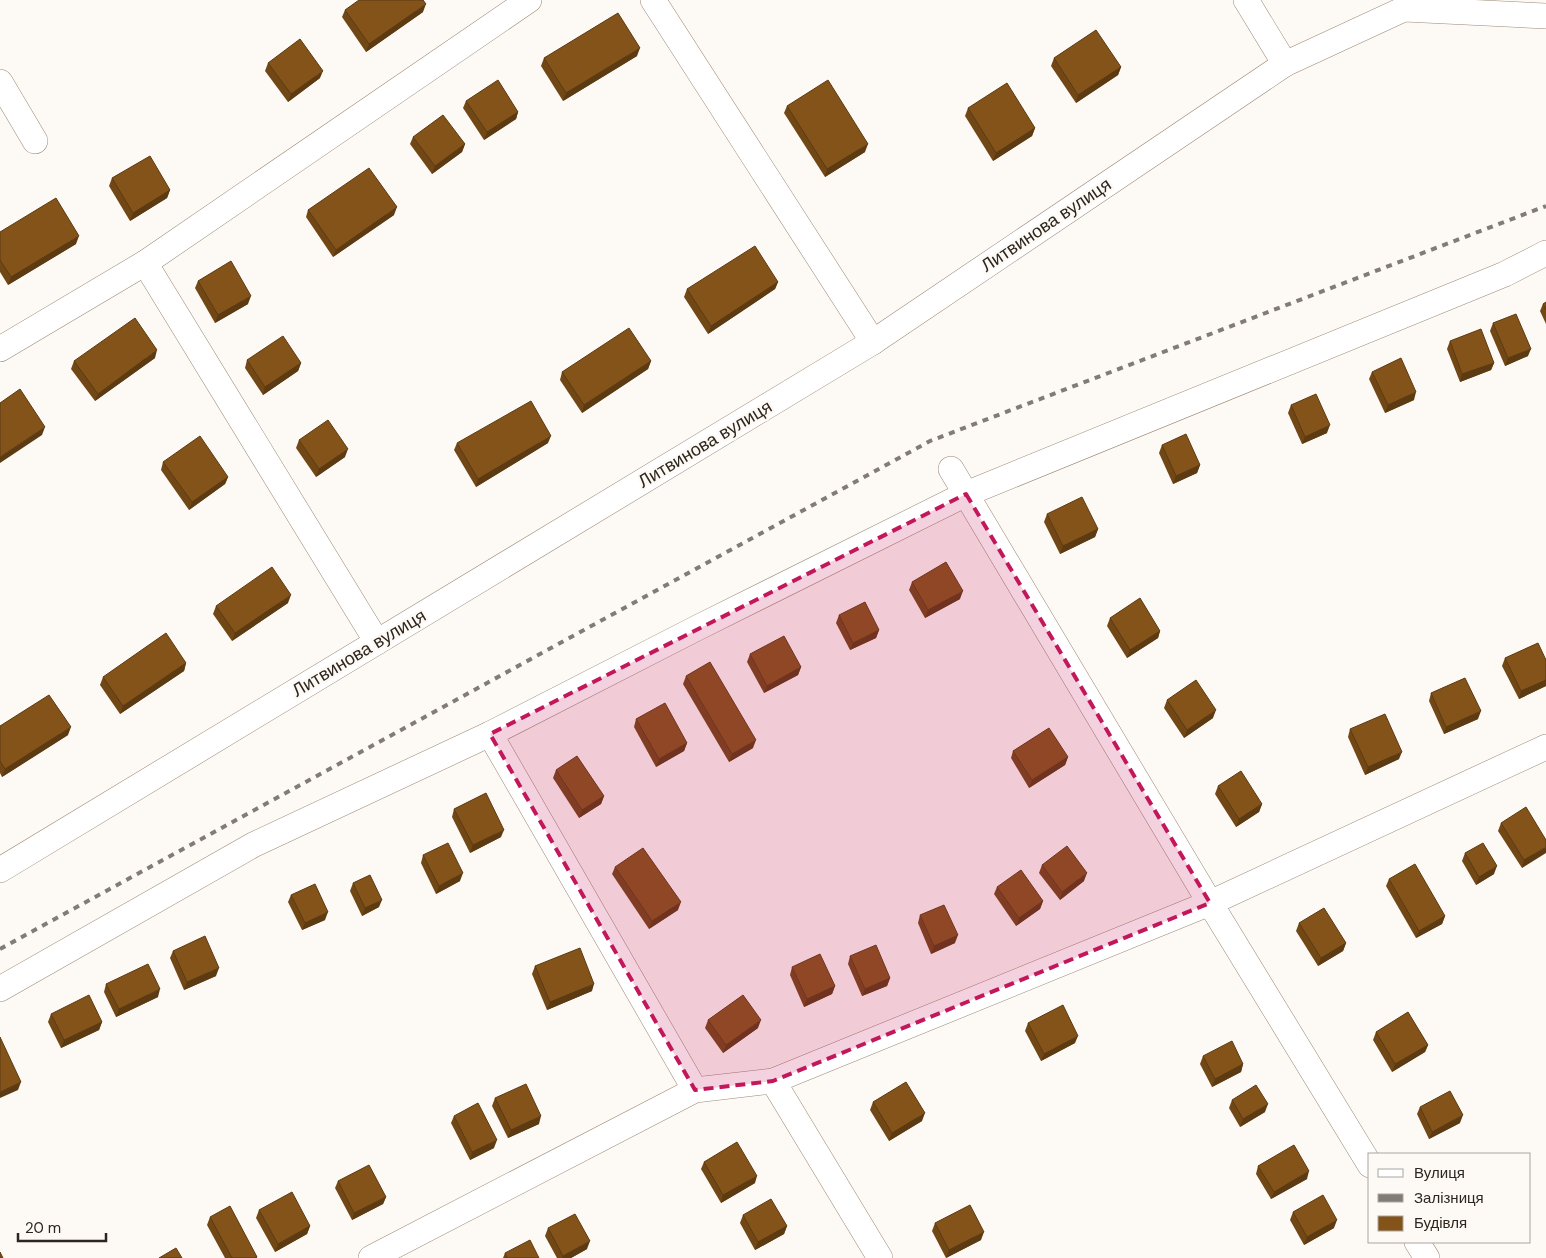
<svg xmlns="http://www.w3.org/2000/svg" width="1546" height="1258" font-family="'DM Sans',sans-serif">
<rect width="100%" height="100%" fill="#fdf9f5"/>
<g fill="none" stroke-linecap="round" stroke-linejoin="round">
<defs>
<g id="minor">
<polyline points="653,0 873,342"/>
<polyline points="1246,0 1285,64"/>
<polyline points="0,82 35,141"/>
<polyline points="145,263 377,642"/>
<polyline points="0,349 145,263 529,0"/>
<polyline points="951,469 1210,903 1370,1165"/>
<polyline points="490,734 695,1090"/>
<polyline points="0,870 873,342 1285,64 1404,9 1546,16"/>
<polyline points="0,989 253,845 490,734 697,628 966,494 1505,274 1546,253"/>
<polyline points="773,1081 880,1258"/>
<polyline points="1417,1242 1427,1258"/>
<polyline points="371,1258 695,1090 773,1081 1210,903 1546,747"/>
</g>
</defs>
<use href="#minor" stroke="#9c8976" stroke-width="26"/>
<use href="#minor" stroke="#fff" stroke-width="25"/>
<polyline stroke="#827c76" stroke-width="4" stroke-dasharray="6 6" stroke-linecap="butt" points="0,949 930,441 1546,206"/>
</g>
<g fill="#714716">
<polygon points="345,10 423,12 366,52 342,17"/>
<polygon points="637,56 563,101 541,66 544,58"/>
<polygon points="1054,58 1121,67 1118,75 1076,103 1051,66"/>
<polygon points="268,63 320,78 288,102 265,71"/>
<polygon points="466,101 518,112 516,119 484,140 463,108"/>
<polygon points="787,106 865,152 825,177 784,113"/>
<polygon points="968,108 1035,128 1032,136 993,161 965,116"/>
<polygon points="413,137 465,144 462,152 432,174 410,144"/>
<polygon points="112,178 170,190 167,198 130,221 109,186"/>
<polygon points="308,210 394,215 333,257 306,217"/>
<polygon points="0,232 76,244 8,285 0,272"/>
<polygon points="198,281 248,304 215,323 195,288"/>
<polygon points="778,282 775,289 708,334 684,297 687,289"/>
<polygon points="1546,302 1546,324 1540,311 1543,304"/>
<polygon points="1493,323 1528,356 1505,366 1490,331"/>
<polygon points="1450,341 1494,363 1491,370 1460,382 1447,349"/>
<polygon points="155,358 95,401 71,369 74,361"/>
<polygon points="247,360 301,363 298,371 263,395 245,368"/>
<polygon points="651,361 648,369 582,413 560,380 562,372"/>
<polygon points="1372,372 1414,400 1385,413 1369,379"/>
<polygon points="1291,405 1327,433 1302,444 1288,413"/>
<polygon points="299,440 345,457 316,477 296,448"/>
<polygon points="457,443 548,443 476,487 454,450"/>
<polygon points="1162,445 1200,465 1197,473 1173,484 1159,453"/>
<polygon points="163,462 228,477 225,484 189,510 161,470"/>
<polygon points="1047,514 1098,529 1095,537 1060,554 1044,522"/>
<polygon points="912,582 960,599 925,618 909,590"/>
<polygon points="288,603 232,641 213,614 216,606"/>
<polygon points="839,615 879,630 876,638 850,650 836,623"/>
<polygon points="1110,618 1160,631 1158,638 1127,658 1107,626"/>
<polygon points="750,654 801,667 798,675 764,693 747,662"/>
<polygon points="1505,658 1546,660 1546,686 1519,699 1502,666"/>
<polygon points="186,663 184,671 120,714 100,685 103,677"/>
<polygon points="686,676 753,748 729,762 683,684"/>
<polygon points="1431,693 1478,719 1444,734 1429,701"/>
<polygon points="1167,700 1213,718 1184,738 1164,708"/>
<polygon points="636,719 687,743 684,751 656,767 634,727"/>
<polygon points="0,726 68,735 2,777 0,773"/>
<polygon points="1350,729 1399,759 1365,775 1348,737"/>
<polygon points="1013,751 1068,757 1065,765 1029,788 1011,758"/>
<polygon points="556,770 604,796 601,804 579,818 553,778"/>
<polygon points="1218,786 1262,804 1259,812 1236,827 1215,794"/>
<polygon points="454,809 501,837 470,853 452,817"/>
<polygon points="1501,823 1546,840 1522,868 1498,831"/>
<polygon points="1465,853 1494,874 1476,885 1462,861"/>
<polygon points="423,855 460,881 436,894 421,863"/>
<polygon points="1042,865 1084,881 1060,900 1039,873"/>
<polygon points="615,867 678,910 649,929 612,874"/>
<polygon points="1389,879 1445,916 1442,924 1416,938 1386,886"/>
<polygon points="353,883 379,907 362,916 350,891"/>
<polygon points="997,887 1043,901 1040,909 1016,926 994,894"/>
<polygon points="291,895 325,920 302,930 288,902"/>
<polygon points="920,915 955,943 931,954 918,923"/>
<polygon points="1299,923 1346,943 1343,951 1318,966 1296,931"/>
<polygon points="173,951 216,976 184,990 170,958"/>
<polygon points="850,956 890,978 887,986 862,996 848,964"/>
<polygon points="535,966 592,991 547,1010 532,974"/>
<polygon points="792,967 835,986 832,994 804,1007 790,975"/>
<polygon points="106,984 158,997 116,1017 104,992"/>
<polygon points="51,1014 102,1022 99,1030 61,1048 48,1022"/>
<polygon points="708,1020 758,1028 723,1053 705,1028"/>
<polygon points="1028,1023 1075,1043 1041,1061 1025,1031"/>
<polygon points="1376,1032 1428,1045 1425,1052 1392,1072 1373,1040"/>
<polygon points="1203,1056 1243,1064 1241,1072 1212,1087 1200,1064"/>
<polygon points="495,1098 539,1124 508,1138 492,1106"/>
<polygon points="1232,1100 1265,1112 1240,1127 1229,1108"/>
<polygon points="873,1102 922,1121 889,1141 870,1110"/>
<polygon points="1420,1107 1460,1123 1429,1139 1417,1114"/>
<polygon points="454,1116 494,1148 470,1160 451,1123"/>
<polygon points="704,1162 755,1183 721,1203 701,1169"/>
<polygon points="1258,1166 1307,1179 1271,1199 1256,1174"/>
<polygon points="338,1181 386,1197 383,1204 352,1220 335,1188"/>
<polygon points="259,1210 310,1226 307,1234 275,1252 256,1218"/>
<polygon points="1293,1212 1334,1228 1304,1245 1290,1220"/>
<polygon points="743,1215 787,1226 784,1234 755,1250 740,1223"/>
<polygon points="210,1217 257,1257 257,1258 225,1258 207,1225"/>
<polygon points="935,1223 981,1240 946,1258 932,1231"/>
<polygon points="548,1228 587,1249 571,1258 557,1258 545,1236"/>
<polygon points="505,1253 539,1258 503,1258"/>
</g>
<g fill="#5c3a12">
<polygon points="426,4 423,12 366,52 369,44"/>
<polygon points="640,48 637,56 563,101 566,93"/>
<polygon points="1121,67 1118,75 1076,103 1078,95"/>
<polygon points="323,71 320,78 288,102 291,94"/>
<polygon points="518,112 516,119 484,140 487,132"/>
<polygon points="1035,128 1032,136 993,161 996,153"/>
<polygon points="465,144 462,152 432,174 435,166"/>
<polygon points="868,144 865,152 825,177 827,169"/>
<polygon points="170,190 167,198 130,221 133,213"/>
<polygon points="397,207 394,215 333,257 336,250"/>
<polygon points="79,236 76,244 8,285 11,277"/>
<polygon points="778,282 775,289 708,334 711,326"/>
<polygon points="251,296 248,304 215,323 218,315"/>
<polygon points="1531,349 1528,356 1505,366 1508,358"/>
<polygon points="157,350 155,358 95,401 98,394"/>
<polygon points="651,361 648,369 582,413 584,405"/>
<polygon points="301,363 298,371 263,395 265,387"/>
<polygon points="1494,363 1491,370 1460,382 1462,374"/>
<polygon points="1416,392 1414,400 1385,413 1388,405"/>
<polygon points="1330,425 1327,433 1302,444 1305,437"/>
<polygon points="45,427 42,435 0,463 0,457"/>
<polygon points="551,436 548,443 476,487 478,479"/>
<polygon points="348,449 345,457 316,477 319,469"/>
<polygon points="1200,465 1197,473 1173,484 1176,476"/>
<polygon points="228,477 225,484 189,510 192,502"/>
<polygon points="1098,529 1095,537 1060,554 1063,546"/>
<polygon points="963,591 960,599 925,618 928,610"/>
<polygon points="291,595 288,603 232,641 235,633"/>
<polygon points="879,630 876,638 850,650 853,643"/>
<polygon points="1160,631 1158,638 1127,658 1130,650"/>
<polygon points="186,663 184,671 120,714 123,706"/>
<polygon points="801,667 798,675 764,693 767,686"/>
<polygon points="1546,680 1546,686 1519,699 1521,691"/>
<polygon points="1216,710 1213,718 1184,738 1187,730"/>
<polygon points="1481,711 1478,719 1444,734 1446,727"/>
<polygon points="71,727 68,735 2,777 5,769"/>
<polygon points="756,740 753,748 729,762 732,754"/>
<polygon points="687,743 684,751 656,767 659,759"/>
<polygon points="1402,752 1399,759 1365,775 1368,767"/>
<polygon points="1068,757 1065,765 1029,788 1032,780"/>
<polygon points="604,796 601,804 579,818 582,810"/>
<polygon points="1262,804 1259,812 1236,827 1239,819"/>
<polygon points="504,830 501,837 470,853 473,845"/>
<polygon points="1546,847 1546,853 1522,868 1524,860"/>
<polygon points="1497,866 1494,874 1476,885 1479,877"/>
<polygon points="463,873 460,881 436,894 439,886"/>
<polygon points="1087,873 1084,881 1060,900 1062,892"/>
<polygon points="382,900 379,907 362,916 365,908"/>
<polygon points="1043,901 1040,909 1016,926 1019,918"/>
<polygon points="681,902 678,910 649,929 652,921"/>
<polygon points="328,912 325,920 302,930 305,923"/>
<polygon points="1445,916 1442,924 1416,938 1419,931"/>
<polygon points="958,935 955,943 931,954 934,946"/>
<polygon points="1346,943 1343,951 1318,966 1321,958"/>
<polygon points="219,968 216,976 184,990 187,982"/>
<polygon points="890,978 887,986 862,996 865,989"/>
<polygon points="594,984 592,991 547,1010 550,1002"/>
<polygon points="835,986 832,994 804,1007 807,999"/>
<polygon points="160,989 158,997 116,1017 119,1009"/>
<polygon points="761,1020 758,1028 723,1053 726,1045"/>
<polygon points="102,1022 99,1030 61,1048 64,1040"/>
<polygon points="1078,1036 1075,1043 1041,1061 1044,1054"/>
<polygon points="1428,1045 1425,1052 1392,1072 1395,1064"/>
<polygon points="1243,1064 1241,1072 1212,1087 1215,1079"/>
<polygon points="21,1082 18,1090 0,1098 0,1092"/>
<polygon points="1268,1104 1265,1112 1240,1127 1243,1119"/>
<polygon points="925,1113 922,1121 889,1141 892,1133"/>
<polygon points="1463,1115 1460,1123 1429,1139 1432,1132"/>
<polygon points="541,1116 539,1124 508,1138 511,1130"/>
<polygon points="497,1140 494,1148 470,1160 472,1152"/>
<polygon points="1309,1171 1307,1179 1271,1199 1274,1192"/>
<polygon points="757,1176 755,1183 721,1203 723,1195"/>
<polygon points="386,1197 383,1204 352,1220 354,1213"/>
<polygon points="1337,1220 1334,1228 1304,1245 1307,1237"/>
<polygon points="310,1226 307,1234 275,1252 278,1244"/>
<polygon points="787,1226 784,1234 755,1250 758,1242"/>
<polygon points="984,1232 981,1240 946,1258 949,1250"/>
<polygon points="590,1241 587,1249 571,1258 562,1258 563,1256"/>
</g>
<g fill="#835319" stroke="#5c3a12">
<polygon points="359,0 423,0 426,4 369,44 345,10"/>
<polygon points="618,13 640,48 566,93 544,58"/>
<polygon points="1096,30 1121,67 1078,95 1054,58"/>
<polygon points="300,39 323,71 291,94 268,63"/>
<polygon points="498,80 518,112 487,132 466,101"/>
<polygon points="828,80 868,144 827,169 787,106"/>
<polygon points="1007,83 1035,128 996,153 968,108"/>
<polygon points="443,115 465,144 435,166 413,137"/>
<polygon points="150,156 170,190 133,213 112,178"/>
<polygon points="369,168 397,207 336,250 308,210"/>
<polygon points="56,198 79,236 11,277 0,260 0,232"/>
<polygon points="755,246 778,282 711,326 687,289"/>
<polygon points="231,261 251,296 218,315 198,281"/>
<polygon points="1546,302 1546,310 1543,304"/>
<polygon points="1516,314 1531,349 1508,358 1493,323"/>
<polygon points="135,318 157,350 98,394 74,361"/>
<polygon points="629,328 651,361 584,405 562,372"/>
<polygon points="1481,329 1494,363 1462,374 1450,341"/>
<polygon points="283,336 301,363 265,387 247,360"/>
<polygon points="1401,358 1416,392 1388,405 1372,372"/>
<polygon points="20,389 45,427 0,457 0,403"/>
<polygon points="1316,394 1330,425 1305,437 1291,405"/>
<polygon points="531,401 551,436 478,479 457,443"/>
<polygon points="328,420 348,449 319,469 299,440"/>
<polygon points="1186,434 1200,465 1176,476 1162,445"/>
<polygon points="200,436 228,477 192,502 163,462"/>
<polygon points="1082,497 1098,529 1063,546 1047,514"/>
<polygon points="946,562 963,591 928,610 912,582"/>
<polygon points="272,567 291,595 235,633 216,606"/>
<polygon points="1140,598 1160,631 1130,650 1110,618"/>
<polygon points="865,602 879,630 853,643 839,615"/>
<polygon points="166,633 186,663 123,706 103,677"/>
<polygon points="784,636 801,667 767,686 750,654"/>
<polygon points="1538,643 1546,660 1546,680 1521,691 1505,658"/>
<polygon points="710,662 756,740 732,754 686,676"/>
<polygon points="1465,678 1481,711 1446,727 1431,693"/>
<polygon points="1196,680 1216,710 1187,730 1167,700"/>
<polygon points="49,695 71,727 5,769 0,761 0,726"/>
<polygon points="665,703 687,743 659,759 636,719"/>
<polygon points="1385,714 1402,752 1368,767 1350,729"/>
<polygon points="1049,728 1068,757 1032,780 1013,751"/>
<polygon points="577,756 604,796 582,810 556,770"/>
<polygon points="1241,771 1262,804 1239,819 1218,786"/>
<polygon points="486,793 504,830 473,845 454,809"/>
<polygon points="1526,807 1546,840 1546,847 1524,860 1501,823"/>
<polygon points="448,843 463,873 439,886 423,855"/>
<polygon points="1483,843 1497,866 1479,877 1465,853"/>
<polygon points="1067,846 1087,873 1062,892 1042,865"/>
<polygon points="643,848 681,902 652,921 615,867"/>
<polygon points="1415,864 1445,916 1419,931 1389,879"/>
<polygon points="1021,870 1043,901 1019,918 997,887"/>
<polygon points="370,875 382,900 365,908 353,883"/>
<polygon points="315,884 328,912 305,923 291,895"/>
<polygon points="944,905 958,935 934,946 920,915"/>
<polygon points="1324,908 1346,943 1321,958 1299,923"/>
<polygon points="205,936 219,968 187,982 173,951"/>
<polygon points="876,945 890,978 865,989 850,956"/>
<polygon points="580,948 594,984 550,1002 535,966"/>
<polygon points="820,954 835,986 807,999 792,967"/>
<polygon points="148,964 160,989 119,1009 106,984"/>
<polygon points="89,995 102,1022 64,1040 51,1014"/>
<polygon points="743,995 761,1020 726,1045 708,1020"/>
<polygon points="1063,1005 1078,1036 1044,1054 1028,1023"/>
<polygon points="1408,1012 1428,1045 1395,1064 1376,1032"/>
<polygon points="0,1037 21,1082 0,1092"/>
<polygon points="1232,1041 1243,1064 1215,1079 1203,1056"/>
<polygon points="906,1082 925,1113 892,1133 873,1102"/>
<polygon points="526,1084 541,1116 511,1130 495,1098"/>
<polygon points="1256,1085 1268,1104 1243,1119 1232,1100"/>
<polygon points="1450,1091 1463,1115 1432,1132 1420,1107"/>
<polygon points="478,1103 497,1140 472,1152 454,1116"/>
<polygon points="737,1142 757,1176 723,1195 704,1162"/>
<polygon points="1294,1145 1309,1171 1274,1192 1258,1166"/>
<polygon points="369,1165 386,1197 354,1213 338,1181"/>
<polygon points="292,1192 310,1226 278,1244 259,1210"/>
<polygon points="1323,1195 1337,1220 1307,1237 1293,1212"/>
<polygon points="771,1199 787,1226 758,1242 743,1215"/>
<polygon points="970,1205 984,1232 949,1250 935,1223"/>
<polygon points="230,1206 257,1257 255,1258 232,1258 210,1217"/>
<polygon points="575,1214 590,1241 563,1256 548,1228"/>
<polygon points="530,1240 539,1258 507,1258 505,1253"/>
<polygon points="176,1248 182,1258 159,1258"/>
<polygon points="0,1252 3,1258 0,1258"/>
</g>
<path fill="#c2185b" fill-opacity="0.2" stroke="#c2185b" stroke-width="4" stroke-dasharray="10 6" stroke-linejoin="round" d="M966,494L1210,903L773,1081L695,1090L490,734Z"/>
<g text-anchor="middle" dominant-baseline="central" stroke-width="5" stroke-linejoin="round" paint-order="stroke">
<g font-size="18" fill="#2d261e" stroke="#fdf9f5">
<text transform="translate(1046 225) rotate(-34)">Литвинова вулиця</text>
<text transform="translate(705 444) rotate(-31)">Литвинова вулиця</text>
<text transform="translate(359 653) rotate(-31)">Литвинова вулиця</text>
</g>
</g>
<rect x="1368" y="1153" width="162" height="90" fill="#fdf9f5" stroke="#aaa59f"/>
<rect x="1378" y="1169" width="25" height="8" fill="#ffffff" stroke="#aaa59f"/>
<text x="1414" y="1178" font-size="15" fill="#2d261e">Вулиця</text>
<rect x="1378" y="1194" width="25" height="8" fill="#827c76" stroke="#aaa59f"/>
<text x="1414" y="1203" font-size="15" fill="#2d261e">Залізниця</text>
<rect x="1378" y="1216" width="25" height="15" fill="#835319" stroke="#aaa59f"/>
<text x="1414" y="1228" font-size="15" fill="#2d261e">Будівля</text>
<path d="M18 1233v8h88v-8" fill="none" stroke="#2d261e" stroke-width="2.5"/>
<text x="25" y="1233" font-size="15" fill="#2d261e" stroke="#fdf9f5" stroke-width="4" paint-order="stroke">20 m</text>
</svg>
